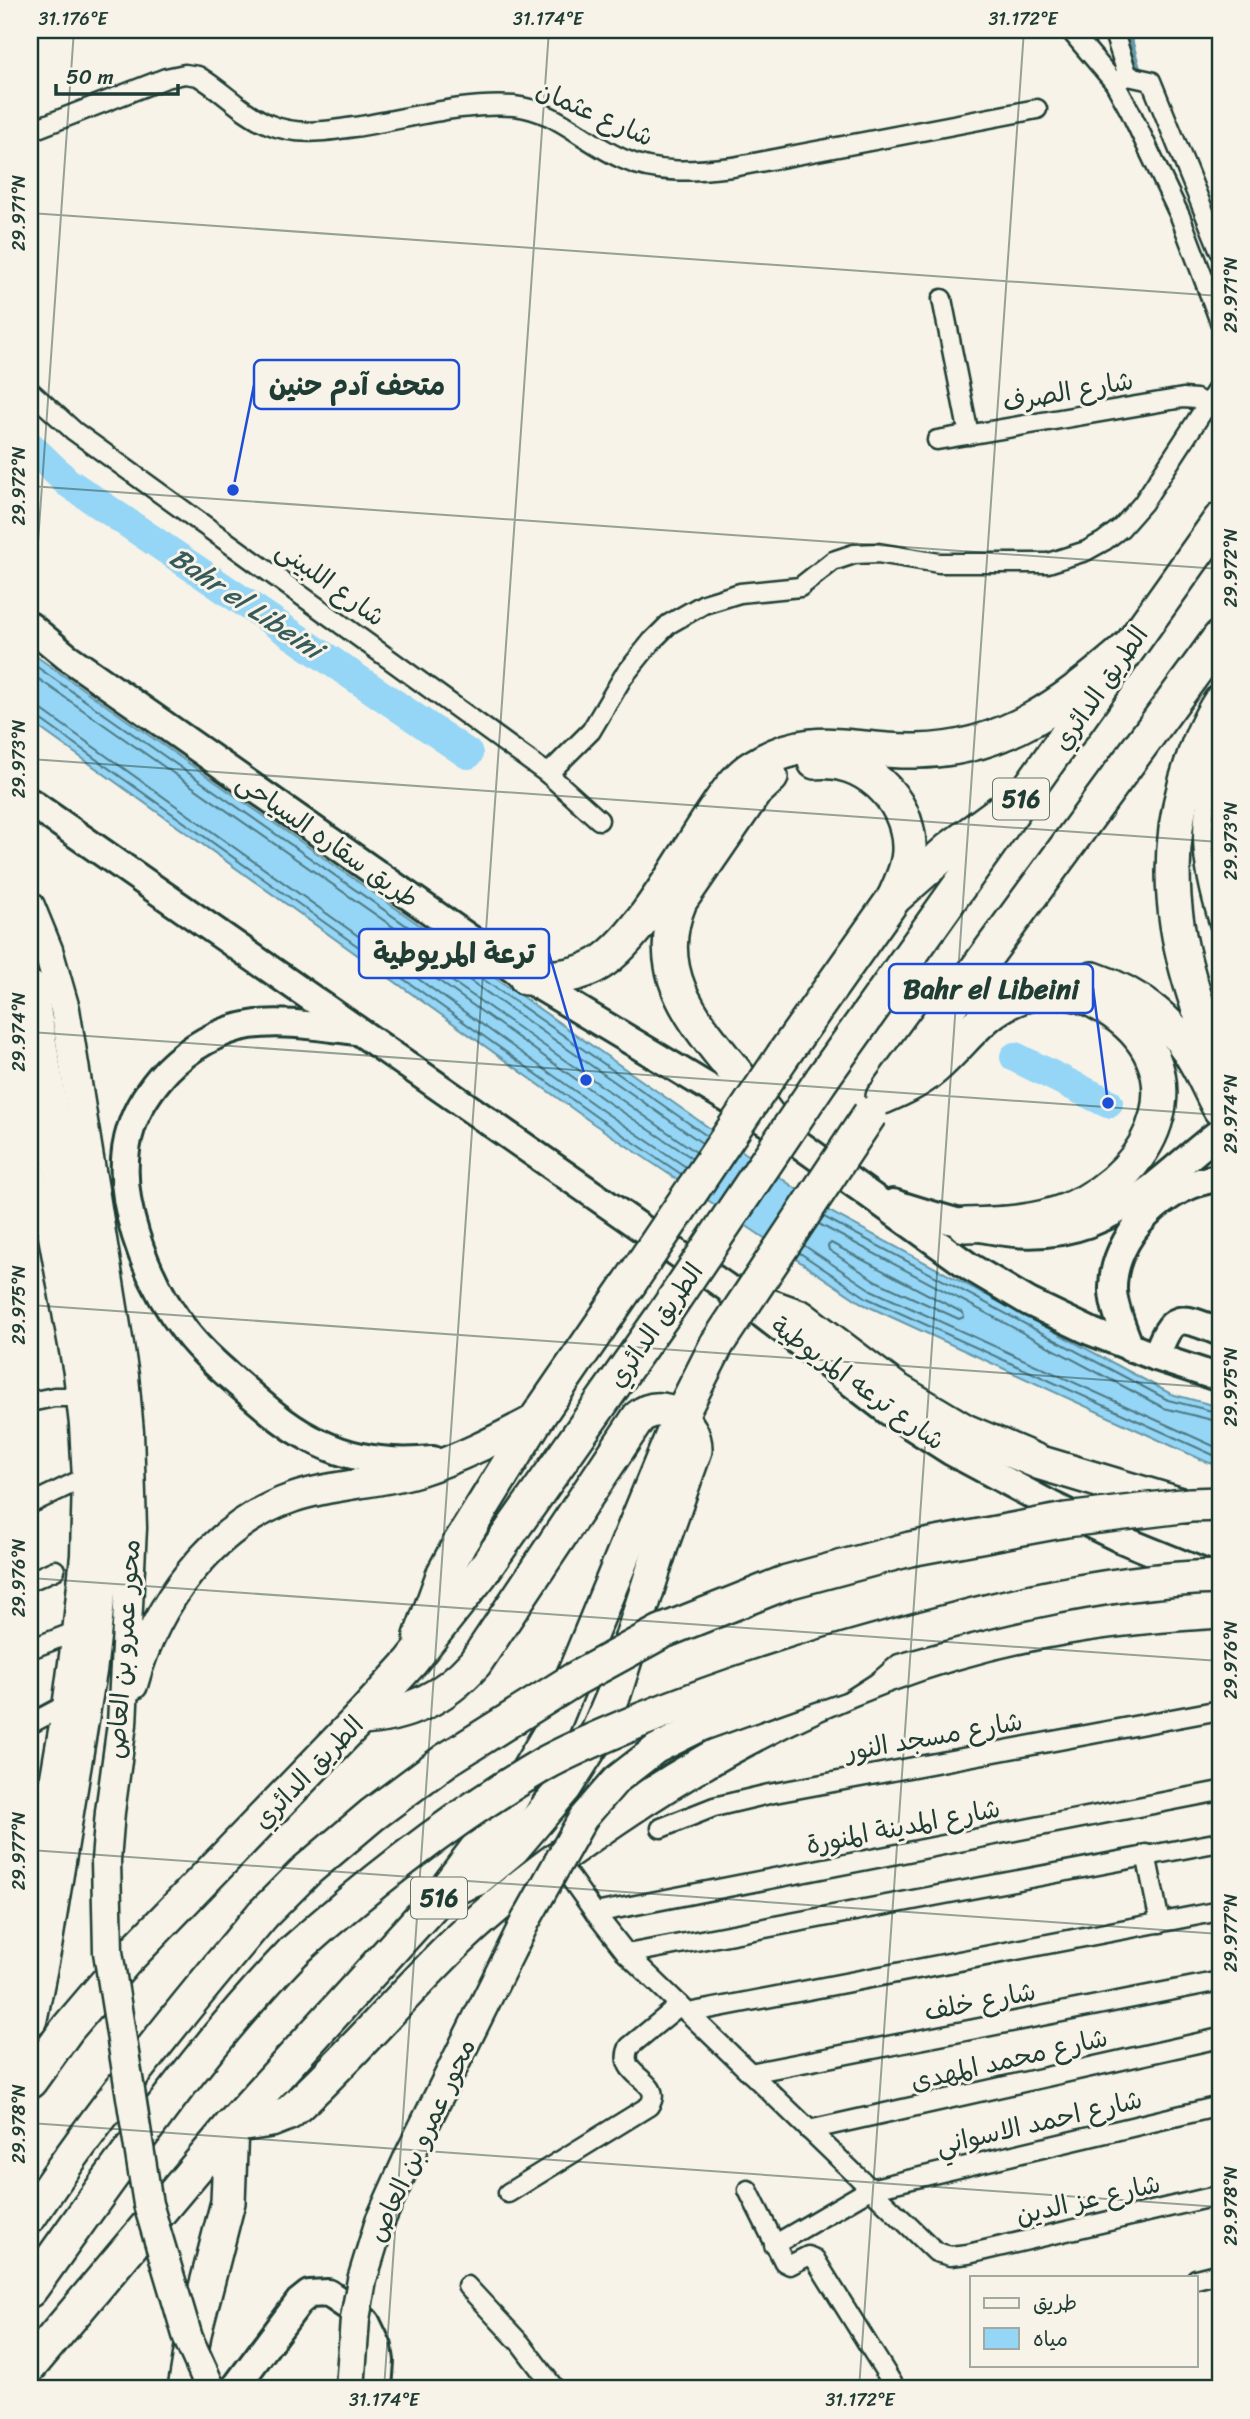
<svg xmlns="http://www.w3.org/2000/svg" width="1250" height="2419" font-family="Sriracha,'Playpen Sans Arabic',sans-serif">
<rect width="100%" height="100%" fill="#f7f3e8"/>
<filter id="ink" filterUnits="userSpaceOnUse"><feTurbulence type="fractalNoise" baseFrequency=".0143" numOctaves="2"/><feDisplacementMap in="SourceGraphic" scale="14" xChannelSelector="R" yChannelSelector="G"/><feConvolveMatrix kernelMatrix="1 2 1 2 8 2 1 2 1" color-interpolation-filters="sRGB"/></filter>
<g filter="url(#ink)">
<polygon fill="#95d5f6" stroke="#6698a8" stroke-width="2" points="30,652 825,1209 1171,1394 1220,1407 1220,1466 1207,1462 863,1304 594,1124 30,721"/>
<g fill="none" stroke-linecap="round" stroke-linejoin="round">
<g stroke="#4e7a82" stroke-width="2">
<polyline points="30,662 707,1136"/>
<polyline points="30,673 702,1143"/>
<polyline points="30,707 42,710 603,1111 686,1167"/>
<polyline points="30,716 37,717 598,1118 681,1174"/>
<polyline points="692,1158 609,1103 389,945 388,940 393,940 696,1152"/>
<polyline points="824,1217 1168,1400 1220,1413"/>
<polyline points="819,1224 1164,1408 1220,1422"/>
<polygon points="831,1243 963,1313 964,1317 959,1319 876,1281 829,1250 828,1246"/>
<polyline points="805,1246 871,1290 1220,1449"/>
<polyline points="800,1253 867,1298 1220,1458"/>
</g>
<polyline stroke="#6698a8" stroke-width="5" points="1128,30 1140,74"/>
<g stroke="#95d5f6" stroke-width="30">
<polyline points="30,446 67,482 468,754"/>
<polyline points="1015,1057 1108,1103"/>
</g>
<defs>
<g id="street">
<polyline points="1070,30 1114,82 1130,111 1180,216 1220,322"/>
<polyline points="1113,30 1128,76"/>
<polyline points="1114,82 1128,76 1151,81 1220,251"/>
<path d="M30,131L166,78L185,74L198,76C222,90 242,113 268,124C299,137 329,131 361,126C409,118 466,102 514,106C557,110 585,143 623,159C657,175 697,171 733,167L1037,109"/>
<polyline points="942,299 969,435"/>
<polyline points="30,391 74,431 548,774 599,820"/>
<polyline points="937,440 1183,398 1196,399 1207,405"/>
<path d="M1220,757C1194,818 1201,865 1220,926"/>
<polyline points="548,774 591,731 623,677 652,641 669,624 704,604 740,593 800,587 833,561 854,554 878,553 939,563 1048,563 1086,551 1104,541 1121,528 1143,503 1220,385"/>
<polyline points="30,1138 73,1373 79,1425 82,1479 80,1555 72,1633 62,1707 42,1823 43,1849 50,1872"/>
<polyline points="30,1402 54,1397 76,1397"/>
<polyline points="30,1504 82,1479"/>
<polyline points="30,1581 55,1570"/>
<polyline points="30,1649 72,1633"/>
<polyline points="30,1724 62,1707"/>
<polyline points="661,1828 714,1807 769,1794 1220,1710"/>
<polyline points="1146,1854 1160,1923"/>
<polyline points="556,1858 595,1913 627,1954 936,2252 950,2256 968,2254 1220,2195"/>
<polyline points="595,1913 1220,1791"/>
<polyline points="627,1954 1220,1842"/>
<polyline points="688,2013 1220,1911"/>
<polyline points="750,2073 1220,1981"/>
<polyline points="809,2130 1220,2038"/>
<polyline points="748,2190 784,2262 790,2265 808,2256 815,2259 896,2389"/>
<path d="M508,2193L649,2106C667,2080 615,2078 629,2047L680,2005"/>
<polyline points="774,2245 870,2189 1220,2106"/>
<polyline points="1196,2279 1220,2273"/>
<polyline points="467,2286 521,2344 555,2389"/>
</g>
<g id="secondary">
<polyline points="30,626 66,656 526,978 778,1129 970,1267 1029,1302 1092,1332 1156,1357 1220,1378"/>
<polyline points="30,802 736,1294 888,1411 952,1452 1053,1506 1121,1539 1209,1575"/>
<path d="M356,1031C321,1027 285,1020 250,1025C219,1030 189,1048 167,1070C152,1086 138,1106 131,1128C110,1192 146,1281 186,1332C204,1355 228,1375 250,1394C272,1413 293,1431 320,1443C355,1460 395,1464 433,1460"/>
<path d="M893,1203C996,1235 1059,1258 1153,1187C1176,1169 1197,1149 1220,1132"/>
<path d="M1130,1348C1124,1330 1114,1310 1113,1291C1111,1236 1168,1182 1220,1178"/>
<path d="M1156,1357C1172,1312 1179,1315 1220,1332"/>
<polyline points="234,2389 299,2302 309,2294 328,2293 356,2312 366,2322 378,2347 380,2361 378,2389"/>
</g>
<g id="primary">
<polyline points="30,906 48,950 65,1009 124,1376 129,1432 132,1528 122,1724"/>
<path d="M133,1685C155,1605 211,1526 292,1498C333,1484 376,1484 417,1472C459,1459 499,1438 537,1418"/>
</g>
<g id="highway">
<path d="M1220,702C1204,726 1194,754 1186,781C1157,881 1180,970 1220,1063"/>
<path d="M815,762C863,756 908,798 909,846C910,864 901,882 894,898"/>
<path d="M771,777L754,793L680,901C650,972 694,1021 736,1073C750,1091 764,1111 778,1129"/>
<path d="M526,978C549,978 571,978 593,967C635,947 682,859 709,819C721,801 735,778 753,767C814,729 853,753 917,751C1005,750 1068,701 1130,646"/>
<path d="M1093,979C1138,994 1176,1023 1198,1066C1206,1080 1212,1095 1220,1109"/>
<polyline points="30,988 99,1390 105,1504 104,1543 90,1668 45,1944 30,2019"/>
<polyline points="784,1054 894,898 952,847 1001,811"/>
<polyline points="822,1079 1220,520"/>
<polyline points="889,1089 1220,637"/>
<path d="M883,1097C902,1089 919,1081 934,1068C969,1037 986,1003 1034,993C1060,987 1083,993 1105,1007C1201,1065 1159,1171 1070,1209C1036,1223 1001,1224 965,1225"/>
<polyline points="736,1294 800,1317 895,1389 965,1431 1041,1463 1185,1506"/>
<polyline points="421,1636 444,1573 460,1543 537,1418 629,1284"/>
<path d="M360,1718C407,1716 444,1698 475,1663L639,1417C662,1397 696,1422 695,1450L661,1546L614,1694L593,1743L565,1787L513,1848L476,1879L456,1887"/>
<polyline points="30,2081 68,2028 125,1961 360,1718 411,1662 480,1575 664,1314"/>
<path d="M30,2216C101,2110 181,2011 263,1914"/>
<path d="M30,2290C114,2173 194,2055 294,1951"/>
<polyline points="30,2366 231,2126 444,1892 500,1818 549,1735 680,1417 717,1344"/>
<path d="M185,2389L194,2334L228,2202L231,2126L271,2120L289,2113C350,2058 402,1994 462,1937C509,1892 564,1853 617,1817C754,1724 904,1653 1068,1627C1118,1618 1169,1614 1220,1611"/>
</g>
</defs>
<use href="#street" stroke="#1f3d34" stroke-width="23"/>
<use href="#secondary" stroke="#1f3d34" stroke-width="32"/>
<use href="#primary" stroke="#1f3d34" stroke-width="33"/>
<use href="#highway" stroke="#1f3d34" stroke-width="38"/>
<use href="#street" stroke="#f7f3e8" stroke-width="18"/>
<use href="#secondary" stroke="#f7f3e8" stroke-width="26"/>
<use href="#primary" stroke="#f7f3e8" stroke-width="28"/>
<use href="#highway" stroke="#f7f3e8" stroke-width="33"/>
<defs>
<g id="primary-bridge">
<polyline points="122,1724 110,1812 106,1860 108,1952 148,2204 188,2338 211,2389"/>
<polyline points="350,2389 355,2319 362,2280 380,2221 411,2152 526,1920 583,1818 616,1780 656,1749 702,1726 837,1678 862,1662 889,1639"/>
</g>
<g id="highway-bridge">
<polyline points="629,1284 784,1054"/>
<polyline points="664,1314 822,1079"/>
<polyline points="717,1344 870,1114"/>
<polyline points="263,1914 307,1870 372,1815 446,1760 575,1679 661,1632 787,1582 910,1549 1066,1520 1190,1505 1220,1504"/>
<path d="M294,1951C372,1881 453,1817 544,1764C573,1748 605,1735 636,1722C705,1694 775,1670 846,1650C967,1615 1094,1580 1220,1577"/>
</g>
</defs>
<use href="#primary-bridge" stroke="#1f3d34" stroke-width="33" stroke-linecap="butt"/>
<use href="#highway-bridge" stroke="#1f3d34" stroke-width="38" stroke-linecap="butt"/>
<use href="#primary-bridge" stroke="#f7f3e8" stroke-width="28"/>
<use href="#highway-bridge" stroke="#f7f3e8" stroke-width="33"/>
</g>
</g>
<path fill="none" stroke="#1f3d34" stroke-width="2" stroke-opacity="0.45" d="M30,213L1220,296M30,486L1220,569M30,656L74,30M30,759L1220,842M30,1032L1220,1115M30,1305L1220,1388M30,1578L1220,1661M30,1850L1220,1934M30,2123L1220,2207M384,2389L549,30M859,2389L1024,30"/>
<g text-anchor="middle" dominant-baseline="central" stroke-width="6" stroke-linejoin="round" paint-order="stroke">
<g fill="#f7f3e8" stroke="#60746a" stroke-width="2">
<rect x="993" y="778.5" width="56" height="41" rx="5"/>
<rect x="411" y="1877.5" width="56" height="41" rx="5"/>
</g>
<g font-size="24" font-weight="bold" fill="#1f3d34">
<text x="1021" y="799">516</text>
<text x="439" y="1898">516</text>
</g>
<g font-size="26" fill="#1f3d34" stroke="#f7f3e8">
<text transform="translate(595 113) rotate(24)">شارع عثمان</text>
<text transform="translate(1068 391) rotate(-10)">شارع الصرف</text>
<text transform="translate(331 583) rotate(36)">شارع اللبينى</text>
<text transform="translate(1100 688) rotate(-55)">الطريق الدائري</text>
<text transform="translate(328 840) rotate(35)">طريق سقاره السياحى</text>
<text transform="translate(655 1325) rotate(-55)">الطريق الدائري</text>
<text transform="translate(858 1383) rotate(36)">شارع ترعه المريوطية</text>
<text transform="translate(123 1649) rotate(-86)">محور عمرو بن العاص</text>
<text transform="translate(934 1736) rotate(-10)">شارع مسجد النور</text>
<text transform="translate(308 1772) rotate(-46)">الطريق الدائري</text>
<text transform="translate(903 1826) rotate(-11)">شارع المدينة المنورة</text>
<text transform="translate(980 2001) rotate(-11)">شارع خلف</text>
<text transform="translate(1009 2059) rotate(-13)">شارع محمد المهدى</text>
<text transform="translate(1039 2122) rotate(-13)">شارع احمد الاسواني</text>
<text transform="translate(421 2140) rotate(-65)">محور عمرو بن العاص</text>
<text transform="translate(1088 2199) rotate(-13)">شارع عز الدين</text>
</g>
<g font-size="28" font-style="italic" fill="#375b5b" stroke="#f7f3e8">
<text transform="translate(246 603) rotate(34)">Bahr el Libeini</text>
</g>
</g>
<path fill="none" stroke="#1d4ed8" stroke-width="2.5" d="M233 490L254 385M586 1080L549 953M1108 1103L1093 988"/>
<g fill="#1d4ed8" stroke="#f7f3e8" stroke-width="2.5">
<circle cx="233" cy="490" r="7"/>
<circle cx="586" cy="1080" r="7"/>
<circle cx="1108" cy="1103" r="7"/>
</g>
<g fill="#f7f3e8" stroke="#1d4ed8" stroke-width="2.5">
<rect x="254" y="360" width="205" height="49" rx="7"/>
<rect x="359" y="929" width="190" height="49" rx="7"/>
<rect x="889" y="964" width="204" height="49" rx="7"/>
</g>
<g font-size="28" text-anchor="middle" font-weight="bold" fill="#1f3d34">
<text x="357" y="395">متحف آدم حنين</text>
<text x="454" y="963">ترعة المريوطية</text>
<text x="991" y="998">Bahr el Libeini</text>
</g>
<rect width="1250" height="2419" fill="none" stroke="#f7f3e8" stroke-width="77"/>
<rect x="970" y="2276" width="228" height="91" fill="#f7f3e8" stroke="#a1aaa0" stroke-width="2"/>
<rect x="984" y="2298" width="35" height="10" fill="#f7f3e8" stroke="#a1aaa0" stroke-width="2"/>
<text x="1033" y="2310" font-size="21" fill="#1f3d34">طريق</text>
<rect x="984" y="2328" width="35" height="21" fill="#95d5f6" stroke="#a1aaa0" stroke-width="2"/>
<text x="1033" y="2346" font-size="21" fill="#1f3d34">مياه</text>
<path d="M56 84v10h122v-10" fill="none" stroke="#1f3d34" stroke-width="3.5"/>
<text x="66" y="84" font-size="21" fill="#1f3d34" stroke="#f7f3e8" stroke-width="5" paint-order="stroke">50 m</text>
<rect x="38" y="38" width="1174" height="2342" fill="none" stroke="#1f3d34" stroke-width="2.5"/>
<g font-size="18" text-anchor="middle" fill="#1f3d34">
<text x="73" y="25">31.176°E</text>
<text x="548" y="25">31.174°E</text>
<text x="1023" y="25">31.172°E</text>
<text transform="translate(19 213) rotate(-90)" y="6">29.971°N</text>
<text transform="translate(1231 295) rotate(-90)" y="6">29.971°N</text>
<text transform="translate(19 486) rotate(-90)" y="6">29.972°N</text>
<text transform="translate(1231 568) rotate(-90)" y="6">29.972°N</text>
<text transform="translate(19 759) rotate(-90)" y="6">29.973°N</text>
<text transform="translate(1231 841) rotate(-90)" y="6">29.973°N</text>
<text transform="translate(19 1032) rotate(-90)" y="6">29.974°N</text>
<text transform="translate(1231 1114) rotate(-90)" y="6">29.974°N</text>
<text transform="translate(19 1305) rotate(-90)" y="6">29.975°N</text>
<text transform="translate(1231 1387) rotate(-90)" y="6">29.975°N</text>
<text transform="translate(19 1578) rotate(-90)" y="6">29.976°N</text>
<text transform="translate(1231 1660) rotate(-90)" y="6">29.976°N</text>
<text transform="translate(19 1851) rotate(-90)" y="6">29.977°N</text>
<text transform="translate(1231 1933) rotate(-90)" y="6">29.977°N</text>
<text transform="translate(19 2124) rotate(-90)" y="6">29.978°N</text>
<text transform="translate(1231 2206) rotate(-90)" y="6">29.978°N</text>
<text x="384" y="2406">31.174°E</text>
<text x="860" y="2406">31.172°E</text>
</g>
</svg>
